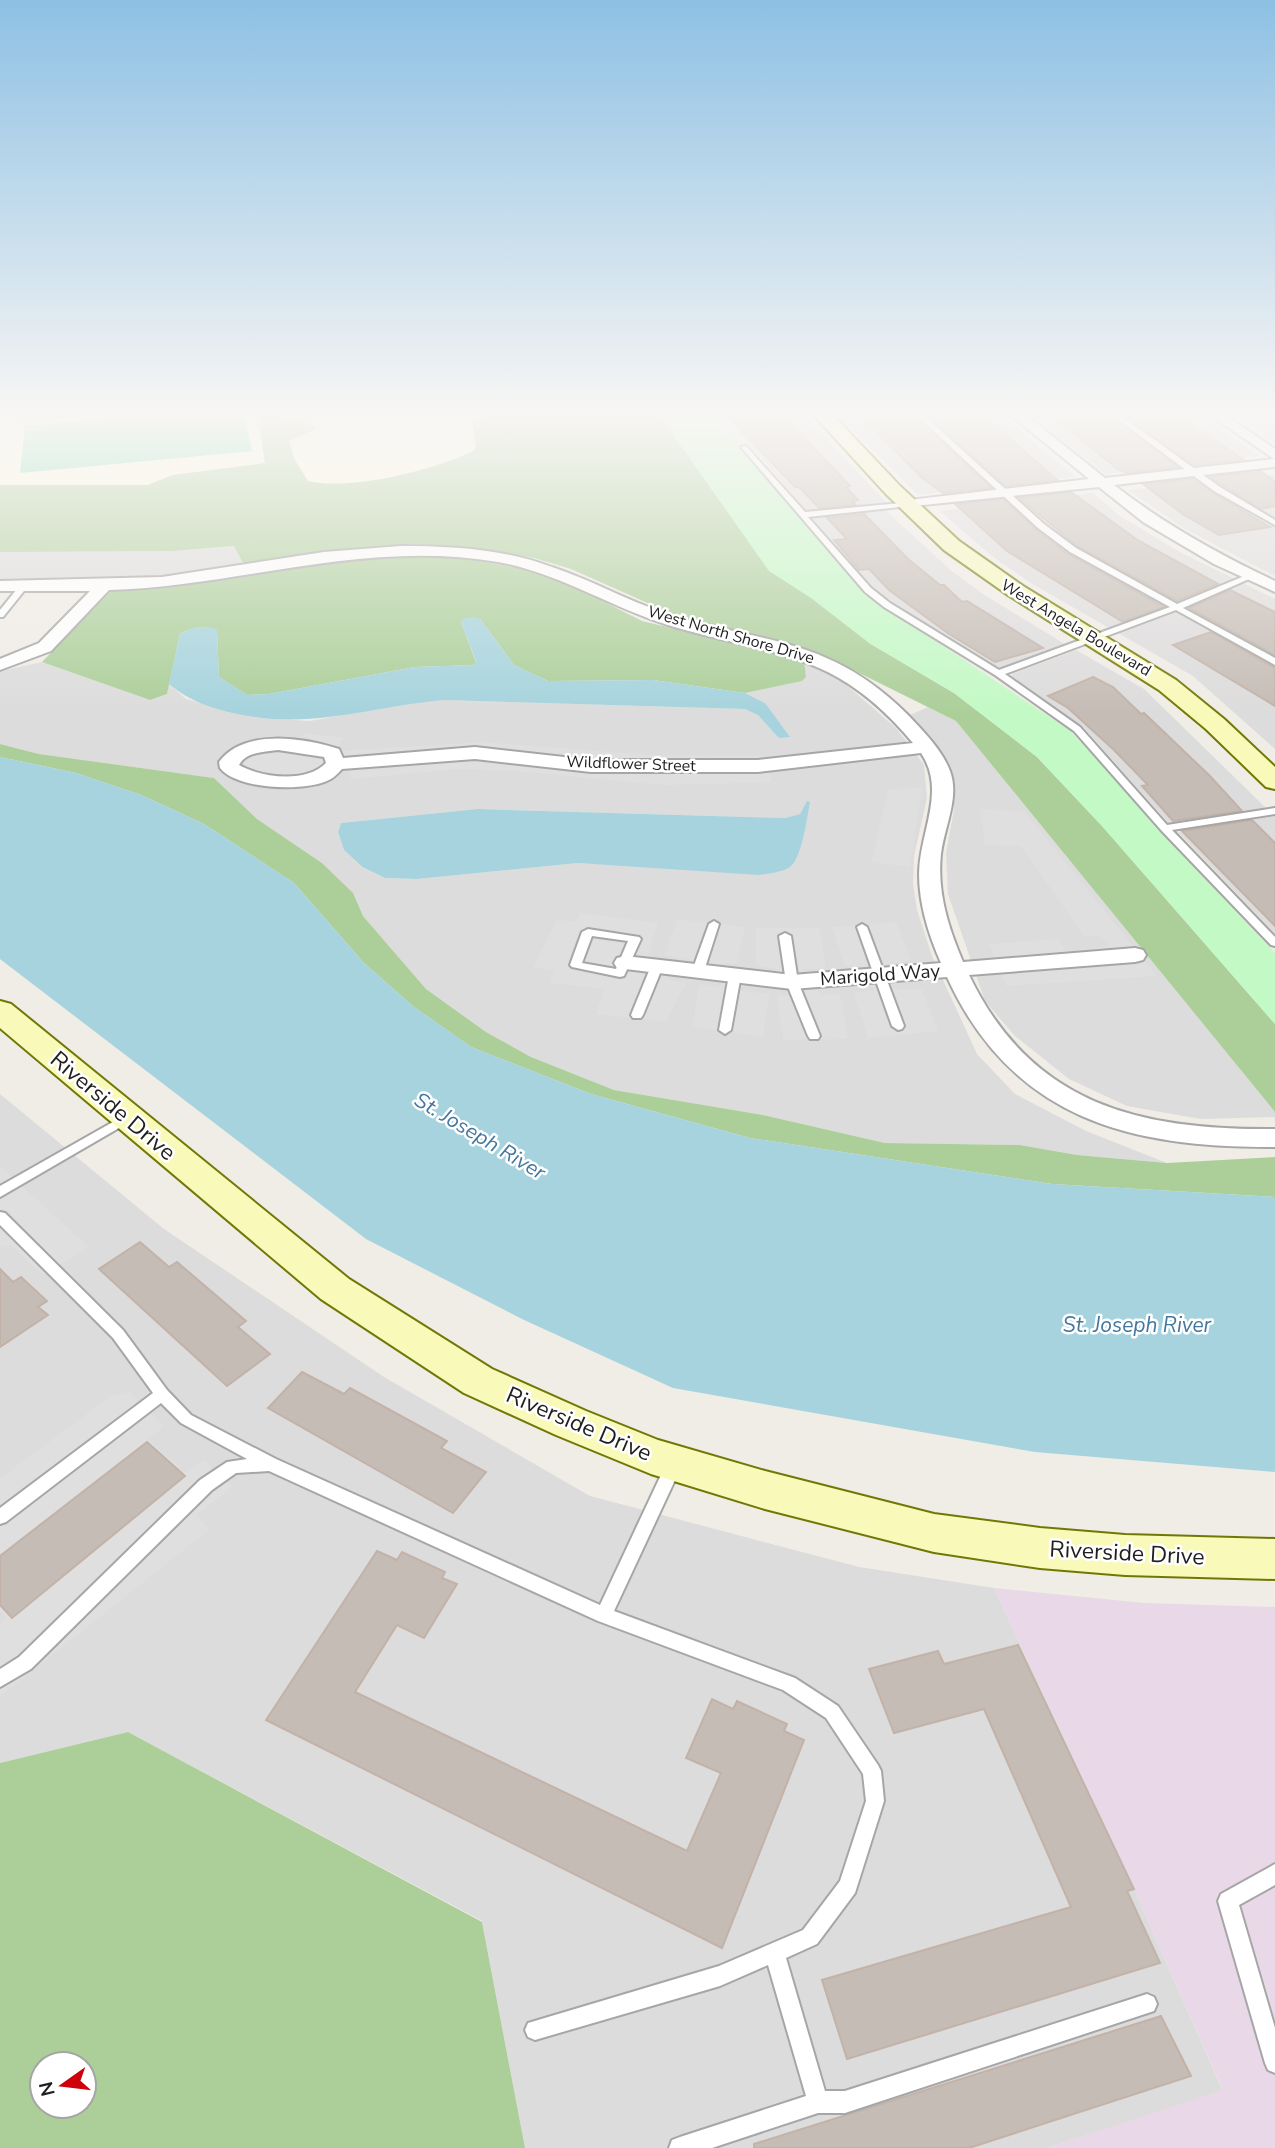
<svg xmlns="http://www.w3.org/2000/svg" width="1275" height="2148" font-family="'Nunito Sans',sans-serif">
<rect width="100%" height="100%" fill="#f0ece6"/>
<g fill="#dddcdc" fill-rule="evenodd">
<polygon points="723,412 801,412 887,503 806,511"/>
<polygon points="835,412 997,412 1076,477 918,495"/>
<polygon points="1028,412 1195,412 1260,456 1105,474"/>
<polygon points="1230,412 1275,412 1275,442"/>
<polygon points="1275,474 1275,576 1185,529 1128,490"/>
<polygon points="1093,493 1120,516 1178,551 1275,599 1275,749 1193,676 1029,582 992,556 940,511"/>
<polygon points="885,510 953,572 986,596 1068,646 1000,669 871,589 811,518"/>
<polygon points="234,546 244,565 169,577 0,583 0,552 172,551"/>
<polygon points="1076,650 1144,689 1267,809 1169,824 1084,728 1012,680 1012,674"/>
<path d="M804,660L843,682L897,729L924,765L927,798L914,856L913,884L917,910L932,956L977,1054L1015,1094L1086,1131L1167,1163L1077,1155L1020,1145L885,1143L763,1115L614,1090L531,1057L486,1032L426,989L363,916L352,893L322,863L257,819L214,778L39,754L0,744V671L42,662L150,700L167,694L169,684L186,699L258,718L310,721L410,703L445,700L745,709L758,715L780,738L765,703L745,693L802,681L806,677ZM807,801L780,872L578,863L417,879L385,878L361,867L344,850L338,832L341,823L478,809L785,818L800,814Z"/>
<polygon points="928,707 956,721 1275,1112 1275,1117 1201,1119 1127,1106 1069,1079 1015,1036 985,1001 948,894 946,853 954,810 950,766 908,716"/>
<polygon points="1275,816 1275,934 1178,832"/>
<polygon points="0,1094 164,1229 384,1377 590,1496 859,1567 994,1588 1134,1889 1223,2091 1047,2148 525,2148 482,1921 128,1732 0,1763"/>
</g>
<polygon fill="#e9d8e7" points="994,1588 1144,1603 1275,1607 1275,2148 1047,2148 1223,2090 1134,1889"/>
<polygon fill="#fffee0" points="0,412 657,412 599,538 0,527"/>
<g fill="#accf9a" fill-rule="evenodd">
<path d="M257,412H281L284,422L305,421L316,426L315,429L289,441L295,460L308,481C351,491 434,470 473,451L476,448L472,422L491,412H675L869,643L954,693L1037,757L1102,826L1275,1024V1112L956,721L829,658L762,637L679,617L571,569L534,558L491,550L416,544L288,557L244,565L234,546L172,551L0,552V485H147L173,475L265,463Z"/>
<path d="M401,555L459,557L535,571L569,584L642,621L804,660L806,677L802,681L745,693L653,680L548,681L514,665L480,619L461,622L476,662L473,665L415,667L269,694L247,695L219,677L217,631C205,624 192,627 180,634L167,694L150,700L42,662L111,591L236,577L308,564Z"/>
<polygon points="0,744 39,754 214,778 257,819 322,863 353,893 363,916 426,989 486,1032 531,1057 614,1090 763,1115 885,1143 1020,1145 1077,1155 1167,1163 1275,1157 1275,1197 1052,1184 750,1138 591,1094 471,1047 414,1007 364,963 294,883 204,824 141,795 76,773 0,757"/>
<path d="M128,1732L482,1922L525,2148H0V1763ZM42,2064H84V2106H42Z"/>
</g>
<polygon fill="#c3f9c5" points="657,412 710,412 865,594 1069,730 1127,790 1163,835 1275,953 1275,1024 1102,826 1037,757 954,693 869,643 811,598 769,571"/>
<g fill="#84dfb8">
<polygon points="19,412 126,412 18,422"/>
<polygon points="172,412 244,412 252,451 20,473 25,426"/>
</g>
<g fill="#dfdfdf">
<polygon points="304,733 344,738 336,749 339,751 483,742 653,755 765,756 772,782 664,785 515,771 457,769 351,779 349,771 343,770 335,774 241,780 226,775 222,771 220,764 222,758 239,746 248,743 298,741"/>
<polygon points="922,788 910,867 871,862 889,789"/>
<polygon points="980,809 1024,811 1157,976 1006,986 989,944 1058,939 1066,951 1106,947 1109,944 1100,936 1085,937 1021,846 985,845"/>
<polygon points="580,913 658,923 648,954 653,959 689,963 693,960 665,955 677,919 745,927 736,963 721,963 718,966 773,974 777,970 774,968 756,966 756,928 820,928 826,968 802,969 800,973 804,975 864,972 861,966 845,966 832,927 896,922 911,961 888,964 886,967 894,988 898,990 922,989 938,1031 868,1038 854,993 874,990 870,985 817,990 821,994 840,994 848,1039 783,1040 777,995 796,996 797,989 745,985 740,988 743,991 769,994 763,1037 692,1027 699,985 718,987 723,983 670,973 666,975 668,979 686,983 666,1022 596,1014 604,989 549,983 554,971 533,967 557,920 576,922"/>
<polygon points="0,1166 89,1247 43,1275 10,1245 0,1247"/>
<polygon points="130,1392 164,1427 148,1439 186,1473 204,1460 233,1487 196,1515 210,1529 0,1697 0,1624 7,1618 0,1611 0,1478 111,1396"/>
</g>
<g fill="#a6d3dd">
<path d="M475,617L480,619L514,665L548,681L653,680L745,693L765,703L790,737L779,738L758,715L745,709L445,700C370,706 315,730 237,714C211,708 191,702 169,684L180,634C192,627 205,624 217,630L219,677L247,695L269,694L415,667L473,665L476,661L461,622L462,619Z"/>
<polygon points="0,757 76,773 141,795 204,824 294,883 364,963 414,1007 471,1047 591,1094 750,1138 1052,1184 1275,1197 1275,1472 1035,1452 673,1388 522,1319 366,1239 0,959"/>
<path d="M807,801L810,802C807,817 802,857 791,866C783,873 770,873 759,875L578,863L417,879L385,878L362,867L344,850L338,832L341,823L478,809L785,818L800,814Z"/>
</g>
<g fill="#c5bcb5" stroke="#c2b2a8" stroke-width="2">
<polygon points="724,412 780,412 850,486 846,487 858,500 852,501 856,505 819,508 799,487 795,487"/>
<polygon points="857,412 911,412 991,488 943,493 922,478"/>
<polygon points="924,412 980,412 1057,480 1006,486"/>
<polygon points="1122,413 1137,418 1175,414 1244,460 1194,465"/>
<polygon points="1107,415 1178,467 1127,473 1119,470 1056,419"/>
<polygon points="1261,471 1275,482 1275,506 1261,509 1210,477"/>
<polygon points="1193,479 1213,493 1270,527 1219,535 1184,515 1143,484"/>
<polygon points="1071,492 1139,541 1218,584 1177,601 1077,546 1019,498"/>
<polygon points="1003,499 1036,530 1068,554 1164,607 1123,622 1007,551 955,504"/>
<polygon points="864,514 908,559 940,585 944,585 962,602 967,601 1043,648 995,662 949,634 889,590 869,569 859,570 834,540 847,539 827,518"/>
<polygon points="1230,590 1275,612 1275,655 1189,608"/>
<polygon points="1211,632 1275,668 1275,706 1173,645"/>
<polygon points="1093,677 1113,687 1141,714 1144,713 1210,776 1242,811 1173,821 1142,786 1148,785 1113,749 1068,708 1048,696"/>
<polygon points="1252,820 1275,843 1275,926 1182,831"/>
<polygon points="140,1242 169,1267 177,1262 246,1321 238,1327 270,1354 227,1386 99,1269"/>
<polygon points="0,1269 13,1282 21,1277 47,1301 38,1307 48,1315 0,1347"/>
<polygon points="302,1372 344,1394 350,1388 447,1441 441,1448 486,1472 453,1513 268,1408"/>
<polygon points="147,1442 185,1476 12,1618 0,1605 0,1556"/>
<polygon points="377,1551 397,1560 402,1552 445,1572 442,1578 457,1584 424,1638 397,1625 355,1692 687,1851 721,1773 686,1758 712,1699 733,1709 737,1701 787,1724 784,1731 804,1740 722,1948 266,1720"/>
<polygon points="1018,1645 1134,1889 1127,1891 1160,1963 847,2059 822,1980 1071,1907 984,1709 894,1733 869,1669 938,1651 944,1664"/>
<polygon points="1161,2016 1191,2076 969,2148 754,2148 754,2144"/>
</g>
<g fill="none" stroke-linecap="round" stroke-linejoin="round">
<defs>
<g id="lane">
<polygon points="913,412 920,412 1044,524 1076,548 1177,604 1249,574 1256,576 1183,608 1275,658 1275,665 1176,610 1005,674 1080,727 1167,825 1275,808 1275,814 1172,830 1275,937 1275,946 1271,945 1161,830 1074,731 995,675 884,607 865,592 741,447 746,446 805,512 912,502 912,506 909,506 808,517 871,588 890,603 999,670 1170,607 1070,552 1038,528"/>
<polygon points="1108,412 1116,412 1220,487 1275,520 1275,525 1214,491"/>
<polygon points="21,584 28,586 3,617 0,617 0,610"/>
<polygon points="714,921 719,924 704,971 702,973 694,973 692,971 709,924"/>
<polygon points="862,924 867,927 904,1026 902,1029 898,1030 892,1026 857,927"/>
<path d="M588,929L639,937L641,939L624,976L620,977L572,967L570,965L582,932ZM592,936L628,941L616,969L582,963Z"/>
<polygon points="785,933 791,936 798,982 820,1036 818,1039 810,1039 808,1036 786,982 779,936"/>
<polygon points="657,962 663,966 643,1015 641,1018 633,1018 631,1015 651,966"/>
<polygon points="735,971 741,975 731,1030 725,1034 719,1030 729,975"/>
<polygon points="127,1114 133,1118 131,1121 0,1197 0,1186"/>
<polygon points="0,1212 5,1213 123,1330 167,1390 191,1415 276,1459 600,1605 668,1460 674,1458 680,1460 682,1465 614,1611 795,1678 838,1706 878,1765 881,1771 884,1801 855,1893 817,1944 786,1958 825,2091 845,2091 1147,1994 1154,1997 1157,2004 1154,2011 845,2113 818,2113 712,2148 669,2148 672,2140 680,2137 806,2096 768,1965 720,1986 535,2040 528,2037 525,2030 528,2023 719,1966 803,1930 840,1881 866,1801 863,1774 826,1718 783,1690 598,1621 269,1471 236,1473 212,1490 31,1669 0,1687 0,1669 19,1657 200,1480 227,1462 247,1459 181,1423 161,1403 6,1522 0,1524 0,1508 153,1393 113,1338 0,1225"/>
<polygon points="1275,1864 1275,1885 1239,1905 1275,2028 1275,2073 1268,2070 1265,2063 1218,1901 1221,1894"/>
</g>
<g id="street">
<path d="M1007,412H1022L1105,478L1274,459L1206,412H1221L1275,449V467L1114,485C1164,524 1218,554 1275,581V592L1214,564L1143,522L1099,487L904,507L902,504L904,501L909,500L1089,479Z"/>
<path d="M401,546C452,546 504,549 552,567C591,580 626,600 665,613C763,644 830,636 909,716C924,732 942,750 950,771C960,798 944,827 941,854C937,892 948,927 963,962L1135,948L1143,950L1146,955L1143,960L1135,962L969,975C1032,1106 1141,1130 1275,1129V1147C1130,1148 1012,1119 947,977L792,989L617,968L614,963L617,958L625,956L792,975L941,963C929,936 919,905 919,874C919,833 947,791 921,753L758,772H591L475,759L342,769C338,773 334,778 329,780C305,792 237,790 220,768L219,762C244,728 304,738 339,749L343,758L475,747L591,760H758L913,743C835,650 777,657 671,626C612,608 559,573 498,562C366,539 240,586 109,590L51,651L0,670V659L39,643L90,591H0V581L162,577L324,552ZM278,750L324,757L326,763C307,783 262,778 239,765C246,752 263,752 278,750Z"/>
</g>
<g id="secondary">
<polygon points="811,412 830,412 900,486 959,541 1023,586 1176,680 1224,719 1275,767 1275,789 1266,787 1206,729 1159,690 1008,595 944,550 886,494"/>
<polygon points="0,1001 11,1004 349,1279 492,1369 586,1411 658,1440 765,1471 934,1514 1040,1528 1125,1535 1275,1539 1275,1579 1125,1575 1040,1568 934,1552 765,1509 651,1474 556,1435 464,1393 321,1299 0,1028"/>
</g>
</defs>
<use href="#lane" stroke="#a6a6a6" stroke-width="4"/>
<use href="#street" stroke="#a6a6a6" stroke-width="4"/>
<use href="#secondary" stroke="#707805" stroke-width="4"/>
<use href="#lane" fill="#fff" fill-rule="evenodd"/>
<use href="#street" fill="#fff" fill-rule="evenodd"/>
<use href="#secondary" fill="#f9f9ba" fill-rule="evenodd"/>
</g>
<linearGradient id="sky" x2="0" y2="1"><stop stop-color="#8dc0e4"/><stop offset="0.58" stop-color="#f8f6f4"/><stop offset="1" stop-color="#f8f6f4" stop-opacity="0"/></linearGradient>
<rect width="1275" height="713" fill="url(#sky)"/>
<g text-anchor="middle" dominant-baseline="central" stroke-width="5" stroke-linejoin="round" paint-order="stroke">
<g font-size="16" fill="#1f1f1f" stroke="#fff">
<text transform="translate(1076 628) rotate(31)">West Angela Boulevard</text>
<text transform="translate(731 635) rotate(16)">West North Shore Drive</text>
<text transform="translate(631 764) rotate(2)">Wildflower Street</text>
</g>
<g font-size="19" fill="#1f1f1f" stroke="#fff">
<text transform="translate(880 975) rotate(-4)">Marigold Way</text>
</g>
<g font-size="21" font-style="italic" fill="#45779f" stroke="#fff">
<text transform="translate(480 1136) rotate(31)">St. Joseph River</text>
<text x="1137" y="1325">St. Joseph River</text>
</g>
<g font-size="23" fill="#1f1f1f" stroke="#fff">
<text transform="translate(113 1106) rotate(40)">Riverside Drive</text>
<text transform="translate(579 1424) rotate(23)">Riverside Drive</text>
<text transform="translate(1127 1553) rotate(3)">Riverside Drive</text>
</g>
</g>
<g transform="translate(63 2085) rotate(256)"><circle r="33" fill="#ffffff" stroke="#a5a5a5" stroke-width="2"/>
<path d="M0-5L12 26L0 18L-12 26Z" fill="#ce0009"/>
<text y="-10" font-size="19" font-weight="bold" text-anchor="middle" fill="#1f1f1f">N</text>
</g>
</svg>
